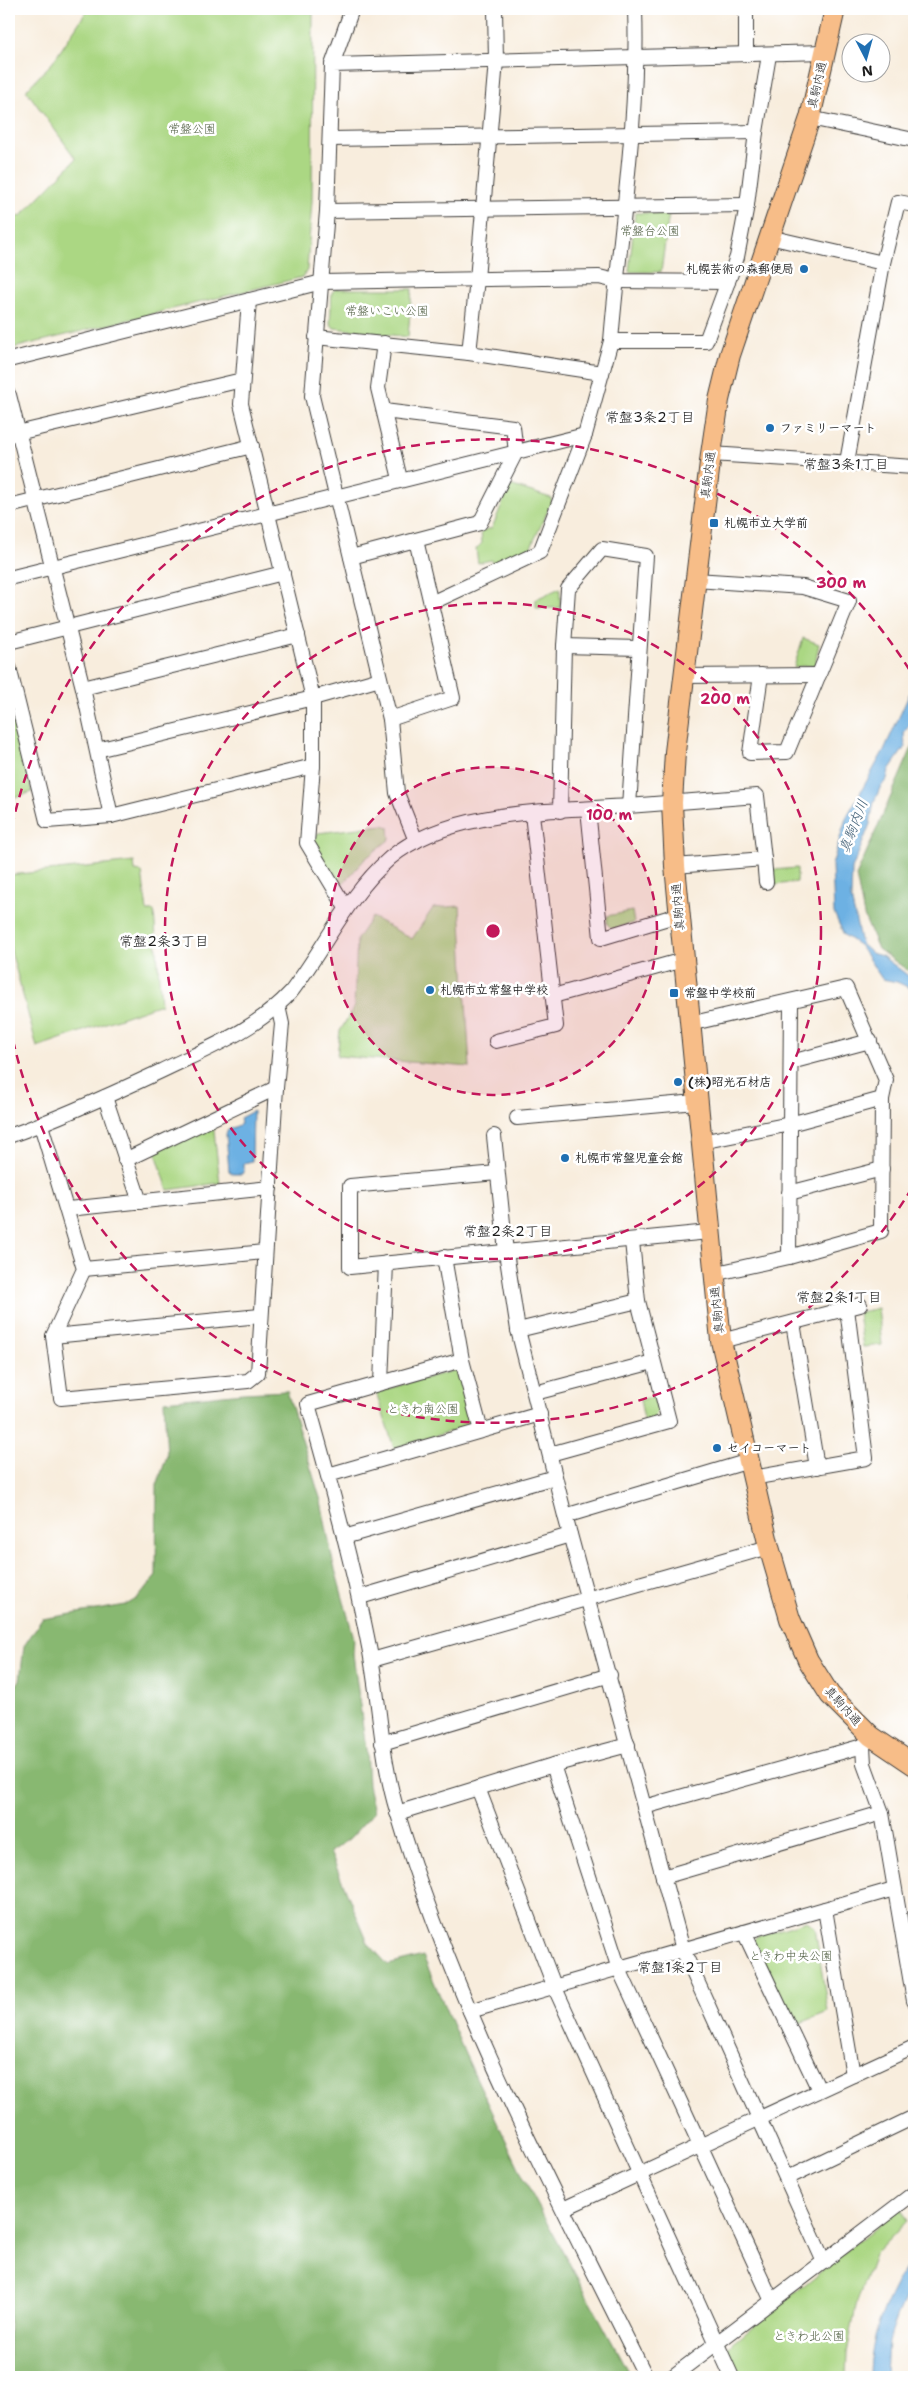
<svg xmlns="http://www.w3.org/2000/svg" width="923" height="2386" font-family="'Shantell Sans','Klee One',sans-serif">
<rect width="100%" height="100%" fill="#fff"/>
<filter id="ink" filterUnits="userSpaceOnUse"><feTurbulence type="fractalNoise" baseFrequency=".02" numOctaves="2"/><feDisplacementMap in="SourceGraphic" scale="10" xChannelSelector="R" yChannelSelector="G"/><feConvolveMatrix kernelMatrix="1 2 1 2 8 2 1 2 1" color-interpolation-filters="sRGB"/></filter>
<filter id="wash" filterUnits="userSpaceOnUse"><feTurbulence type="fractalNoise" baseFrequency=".0096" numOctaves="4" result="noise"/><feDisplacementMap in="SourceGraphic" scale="20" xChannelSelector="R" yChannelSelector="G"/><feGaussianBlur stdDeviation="1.12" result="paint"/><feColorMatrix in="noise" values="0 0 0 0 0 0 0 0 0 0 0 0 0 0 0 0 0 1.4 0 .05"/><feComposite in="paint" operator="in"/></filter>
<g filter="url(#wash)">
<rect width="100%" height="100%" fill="#f8eddd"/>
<g fill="#abd783" stroke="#647a50">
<polygon points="88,9 287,9 313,13 312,201 307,270 303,277 9,349 9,219 22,215 76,159 26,90 53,62"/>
<polygon points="635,213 669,213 661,272 629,272"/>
<polygon points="336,289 412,289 408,337 334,328 330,323 332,292"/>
<polygon points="510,485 551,498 552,502 530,549 495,565 491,560 478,563 476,549 482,543 481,531 492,528"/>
<polygon points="560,588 560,608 536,608 536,599"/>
<polygon points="803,638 819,644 815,665 794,667"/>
<polygon points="9,701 32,792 9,800"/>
<polygon points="383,825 389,827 390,839 365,859 339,888 313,840 318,833"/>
<polygon points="134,862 135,871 142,872 147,911 154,911 161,1004 37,1047 9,944 9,875"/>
<polygon points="797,868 797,882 775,885 773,870"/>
<polygon points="460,906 470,1067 337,1056 340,1031 354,1008 357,939 372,917 412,939 433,908"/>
<polygon points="632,911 634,923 612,929 607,924 607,916"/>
<polygon points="213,1123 220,1183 168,1190 155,1150"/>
<polygon points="878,1308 882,1345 863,1347 858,1313"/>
<polygon points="459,1369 472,1425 394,1448 376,1392"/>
<polygon points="656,1396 659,1409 654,1418 644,1420 640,1400"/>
<polygon points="807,1921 815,1927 828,2012 793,2026 752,1941 756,1937"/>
<polygon points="901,2206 907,2221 874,2255 857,2302 847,2353 846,2377 738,2377 725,2350"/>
</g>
<g fill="#88b871" stroke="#526a46">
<polygon points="914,743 914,975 878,949 864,916 856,876"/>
<polygon points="287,1391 321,1501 333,1562 354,1638 353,1654 366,1749 368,1785 374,1812 349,1839 330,1852 368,1943 388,1965 423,1956 465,2054 528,2187 631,2377 9,2377 9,1696 20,1680 24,1646 42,1619 126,1605 138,1598 156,1576 157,1485 167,1456 164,1401 243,1393"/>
</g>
<g fill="#6db1e3" stroke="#446680">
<polygon points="914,684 914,718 904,733 905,747 889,770 887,779 880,788 874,802 870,824 852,869 851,898 861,944 871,953 882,956 914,980 914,990 897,982 882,979 860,946 844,935 834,913 832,865 846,818 884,750"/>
<polygon points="253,1111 252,1161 244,1163 244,1170 242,1174 233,1174 229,1171 226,1134 228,1130 241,1124 240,1118"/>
<polygon points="914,1487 914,1668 911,1668 907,1657 911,1641 910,1629 912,1614 907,1596 907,1579 912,1563 910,1545 913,1520 911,1499"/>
<path d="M914,2254V2279L898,2314L888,2342L886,2377H870C870,2331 889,2292 914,2254Z"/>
</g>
</g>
<g filter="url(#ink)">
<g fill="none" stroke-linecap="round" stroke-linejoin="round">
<defs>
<g id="minor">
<polyline points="746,9 746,55"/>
<polyline points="332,65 352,9"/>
<polyline points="810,118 914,140"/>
<polyline points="330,139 756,132"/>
<polyline points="327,211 747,205"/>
<polyline points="769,237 883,263"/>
<polyline points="249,300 241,404 313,698 313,766 307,843 346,908"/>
<path d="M316,337L469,353L602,373L611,341C620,230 639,120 635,9"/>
<polyline points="611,341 706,341 737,257 747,205 756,132 769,55"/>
<polyline points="384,343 378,388 400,479"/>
<polyline points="469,353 477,279 496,61 495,9"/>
<polyline points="9,360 322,282 599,277 616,281 728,282"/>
<polyline points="9,395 83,688 111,816"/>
<polyline points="9,435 242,380"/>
<polyline points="711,454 914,467"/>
<polyline points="847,462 883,263 898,202 914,205"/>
<polyline points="9,506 252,446"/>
<polyline points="351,557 480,523 516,452 513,427 384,411"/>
<polyline points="9,578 585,435"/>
<polyline points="695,580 803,587 849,601 787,752 750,753 761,675"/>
<polyline points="431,603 540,552 585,435 602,373"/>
<polyline points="9,642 283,573"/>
<polyline points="564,646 638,648"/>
<polyline points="9,667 47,821 111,816 313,766"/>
<polyline points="683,676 819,675"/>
<polyline points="83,688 298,635"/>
<polyline points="390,719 453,698 416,540"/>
<polyline points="97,750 313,698 380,679"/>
<polyline points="588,809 601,938 678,915"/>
<polyline points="560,811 564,646 568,589 602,549 646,556 629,806"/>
<polyline points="416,841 397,793 390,719 312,396 327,211 332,65 825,52"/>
<polyline points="764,859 766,882"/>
<polyline points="553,996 683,960"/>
<polyline points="689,1024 846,988 886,1080 882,1099 881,1231 789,1257 713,1274"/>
<polyline points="496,1041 556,1026 532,814"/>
<polyline points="791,1062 870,1041"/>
<polyline points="105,1097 140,1202"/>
<polyline points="517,1118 696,1102"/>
<polyline points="41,1125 84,1269 53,1336 61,1398 248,1381 258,1373 276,1088 282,1024 278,1006"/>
<path d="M9,1136C60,1118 110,1095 159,1072C206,1049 255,1031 291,992C325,947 348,895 390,858C447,809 556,811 628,806C671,803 714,799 757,796L764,859L675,866"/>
<polyline points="494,1136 506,1252 518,1330 565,1516 683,1950 824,2262"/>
<polyline points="701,1142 790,1124 882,1099"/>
<polyline points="125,1160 276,1088"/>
<polyline points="497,1173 350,1186 350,1267 709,1232"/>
<polyline points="789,1193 882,1169"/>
<polyline points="68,1209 270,1188"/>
<polyline points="444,1257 462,1360 481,1431"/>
<polyline points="789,1257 791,1002"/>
<polyline points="84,1269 264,1252"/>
<polyline points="793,1323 817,1467"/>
<polyline points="518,1330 638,1301"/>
<polyline points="53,1336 260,1316"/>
<polyline points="721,1341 860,1305"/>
<path d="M462,1360L308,1404C331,1486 354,1568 370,1652C380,1705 381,1758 397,1811C455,2008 555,2193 646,2377"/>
<polyline points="381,1383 386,1263"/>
<polyline points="535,1393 653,1362"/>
<polyline points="550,1454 669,1421 638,1301 632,1241"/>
<polyline points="328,1475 540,1414"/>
<polyline points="753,1478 866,1458 847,1309"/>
<polyline points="565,1516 749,1461"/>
<polyline points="344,1537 555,1477"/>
<polyline points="360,1597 570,1535"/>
<polyline points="372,1660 769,1547"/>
<polyline points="871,1736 863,1746 864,1764 882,1813 914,2001"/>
<polyline points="382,1743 610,1675"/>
<polyline points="553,1765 619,1969 772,2301"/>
<polyline points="478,1788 555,1988 732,2377"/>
<polyline points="644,1807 863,1746"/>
<polyline points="397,1813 553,1765 628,1745"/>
<polyline points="663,1877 882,1813"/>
<polyline points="825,1909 853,2075"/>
<polyline points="744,1932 819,2090"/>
<polyline points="470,2011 894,1889"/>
<polyline points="787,2178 914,2117"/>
<polyline points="563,2209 914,2047"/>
<polyline points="672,2377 914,2193"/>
</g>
<polyline id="highway" points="835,9 810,118 730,355 719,400 711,454 675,752 672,803 675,866 721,1341 769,1547 790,1619 808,1660 830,1695 871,1736 914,1765"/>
</defs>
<use href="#minor" stroke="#3d3b39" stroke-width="16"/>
<use href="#highway" stroke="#3d3b39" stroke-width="22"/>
<use href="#minor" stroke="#fff" stroke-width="14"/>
<use href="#highway" stroke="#f7bd88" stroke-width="20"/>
</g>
</g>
<circle cx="493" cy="931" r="164" fill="#c2185b" fill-opacity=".12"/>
<g fill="none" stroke="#c2185b" stroke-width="2.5" stroke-dasharray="9 6">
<circle cx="493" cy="931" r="164"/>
<circle cx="493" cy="931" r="328"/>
<path d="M912 1188A492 492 0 0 1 9 1021M9 841A492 492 0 0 1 912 674"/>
</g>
<g fill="#1f6fb2" stroke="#fff" stroke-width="2">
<circle cx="804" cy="269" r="5"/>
<circle cx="770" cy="428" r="5"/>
<rect x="709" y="518" width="10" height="10" rx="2.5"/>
<circle cx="430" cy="990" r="5"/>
<rect x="669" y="988" width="10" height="10" rx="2.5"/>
<circle cx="678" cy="1082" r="5"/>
<circle cx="565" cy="1158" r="5"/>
<circle cx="717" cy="1448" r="5"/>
</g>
<g text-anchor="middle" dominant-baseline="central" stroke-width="5" stroke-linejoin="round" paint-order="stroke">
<g font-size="12" fill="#1c1c1c" stroke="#fff">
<text transform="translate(817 85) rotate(-77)">真駒内通</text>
<text transform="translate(708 475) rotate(-83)">真駒内通</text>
<text transform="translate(678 907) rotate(-95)">真駒内通</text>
<text transform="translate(717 1310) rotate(-96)">真駒内通</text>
<text transform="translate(843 1706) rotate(48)">真駒内通</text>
</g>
<g font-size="12" fill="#4e5d40" stroke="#fff">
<text x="192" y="129">常盤公園</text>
<text x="650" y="231">常盤台公園</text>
<text x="387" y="311">常盤いこい公園</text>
<text x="423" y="1409">ときわ南公園</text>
<text x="791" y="1956">ときわ中央公園</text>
<text x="809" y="2336">ときわ北公園</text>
</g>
<g font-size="12" font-weight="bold" fill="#1c1c1c" stroke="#fff" text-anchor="start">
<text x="794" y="269" text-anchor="end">札幌芸術の森郵便局</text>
<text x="780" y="428">ファミリーマート</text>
<text x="724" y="523">札幌市立大学前</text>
<text x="440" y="990">札幌市立常盤中学校</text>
<text x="684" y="993">常盤中学校前</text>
<text x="688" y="1082">(株)昭光石材店</text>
<text x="575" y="1158">札幌市常盤児童会館</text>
<text x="727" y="1448">セイコーマート</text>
</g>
<g font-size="14" fill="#1c1c1c" stroke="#fff">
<text x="650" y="417">常盤3条2丁目</text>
<text x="846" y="464">常盤3条1丁目</text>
<text x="164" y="941">常盤2条3丁目</text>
<text x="508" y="1231">常盤2条2丁目</text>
<text x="839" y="1297">常盤2条1丁目</text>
<text x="680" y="1967">常盤1条2丁目</text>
</g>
<g font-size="14" font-style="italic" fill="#405f76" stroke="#fff">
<text transform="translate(853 826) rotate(-69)">真駒内川</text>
</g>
</g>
<circle cx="493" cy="931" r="8" fill="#c2185b" stroke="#fff" stroke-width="2.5"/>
<g font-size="15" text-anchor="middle" font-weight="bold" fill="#c2185b" stroke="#fff" stroke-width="5" stroke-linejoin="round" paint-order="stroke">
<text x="841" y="588">300 m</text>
<text x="725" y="704">200 m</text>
<text x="609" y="820">100 m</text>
</g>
<rect width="923" height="2386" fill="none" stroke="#fff" stroke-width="30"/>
<g transform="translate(866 58) rotate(174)"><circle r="24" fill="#ffffff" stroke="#a4a4a4"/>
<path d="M0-4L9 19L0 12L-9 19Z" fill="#1f6fb2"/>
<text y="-8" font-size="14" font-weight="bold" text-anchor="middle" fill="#1c1c1c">N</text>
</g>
</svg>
